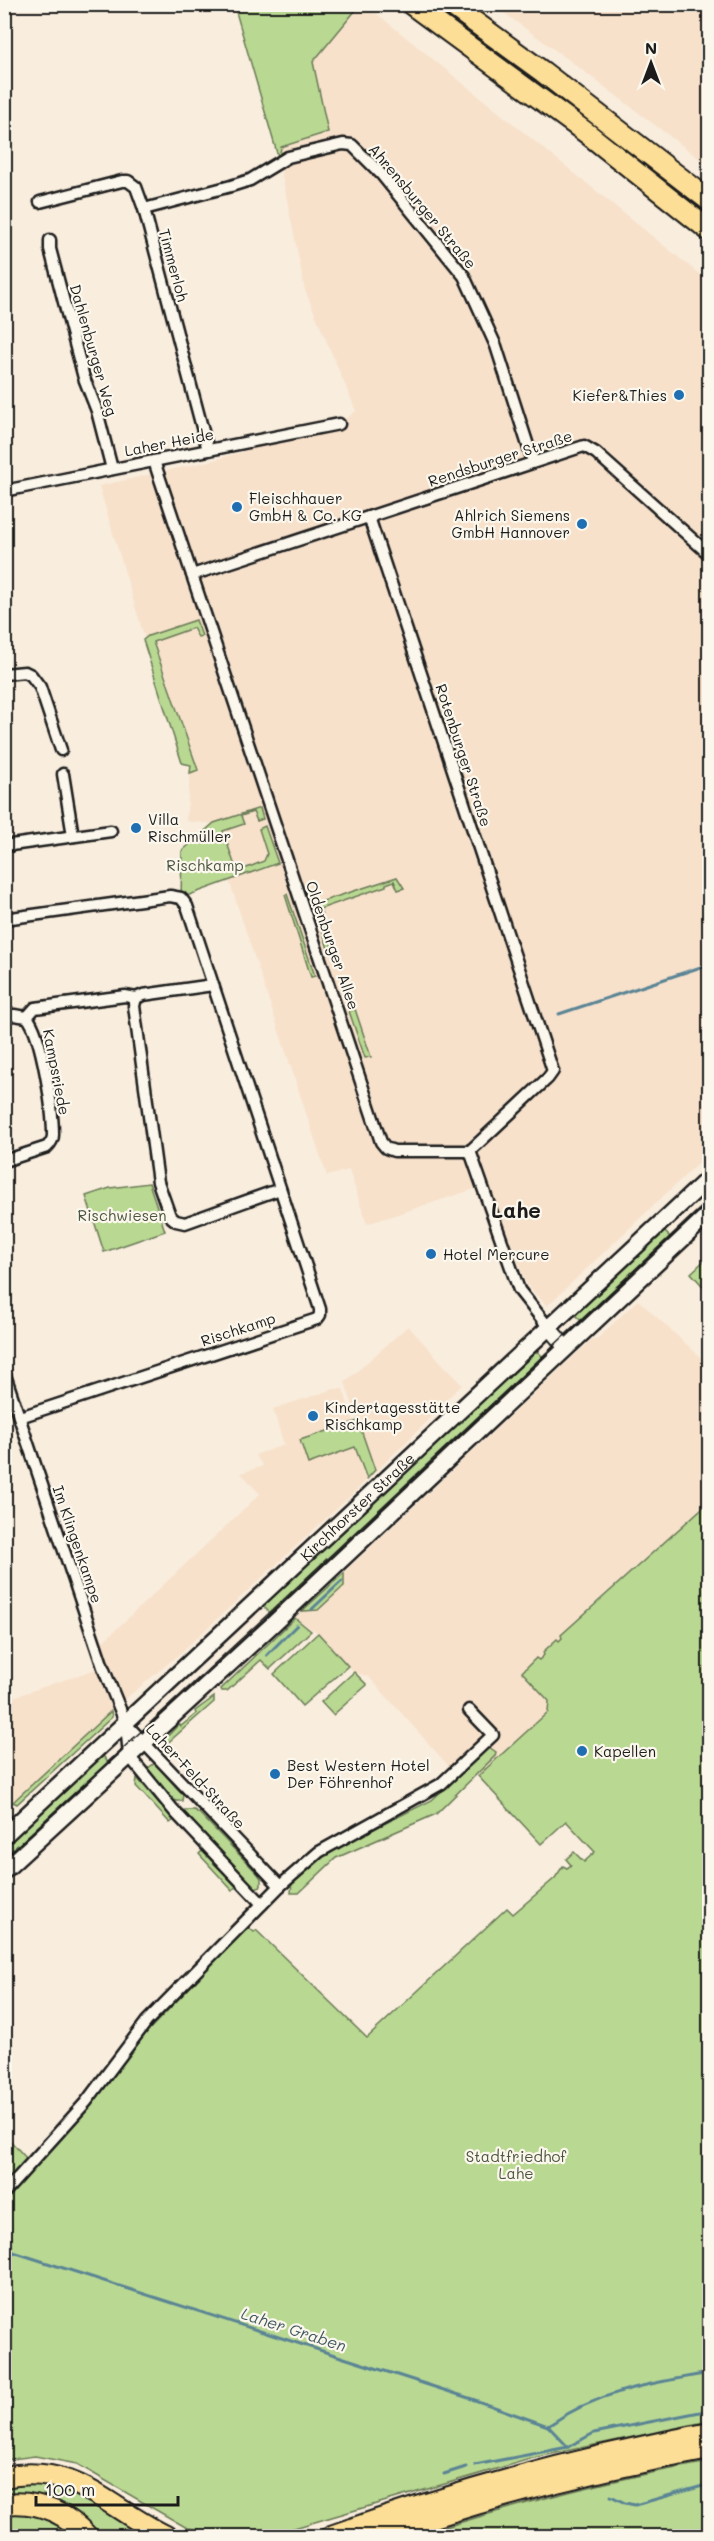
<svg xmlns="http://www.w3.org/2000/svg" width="714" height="2541" font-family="Mali,sans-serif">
<rect width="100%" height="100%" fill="#f9eddd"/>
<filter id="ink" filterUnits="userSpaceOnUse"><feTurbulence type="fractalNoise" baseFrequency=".0167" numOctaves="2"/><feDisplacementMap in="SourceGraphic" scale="12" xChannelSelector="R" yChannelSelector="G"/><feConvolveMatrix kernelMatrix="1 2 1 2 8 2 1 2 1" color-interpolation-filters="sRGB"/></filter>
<g filter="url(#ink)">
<g fill="#f7e1cb">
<polygon points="360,5 366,5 709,282 709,1153 547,1306 527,1285 487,1185 367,1224 349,1170 327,1176 229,880 233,879 214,824 186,821 191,765 182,763 99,486 210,461 339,424 356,411 305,290 279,160 280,147 328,132 313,62"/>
<polygon points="493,5 709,5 709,166 573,63"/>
<polygon points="638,1300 709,1365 709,1502 597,1601 561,1635 563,1638 559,1641 557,1639 543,1652 545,1655 538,1660 537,1658 522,1672 549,1701 548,1712 478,1775 465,1762 454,1772 369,1677 354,1672 318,1633 295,1618 591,1340 598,1338"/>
<polygon points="408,1326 462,1385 438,1407 429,1420 345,1501 178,1655 111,1711 5,1810 5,1700 96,1669 92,1652 260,1494 241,1473 263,1466 255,1455 284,1445 273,1409 334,1389 343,1389 354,1422 358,1421 345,1382"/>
</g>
<g fill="#b9d992" stroke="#6a7a57" stroke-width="1.5">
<polygon points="234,5 360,5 313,62 328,132 281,147 279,160"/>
<polygon points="196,620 202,636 198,637 193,628 153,642 198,770 190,773 191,765 182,763 143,640 148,636"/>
<polygon points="260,808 263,819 257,821 253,812 241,816 244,824 223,831 237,872 264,861 267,854 259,829 265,826 278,863 181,898 182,851 214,823"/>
<polygon points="397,877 404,888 398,890 394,881 386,884 386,886 320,909 332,946 329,952 314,904"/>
<polygon points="287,894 315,976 311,977 285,895"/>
<polygon points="355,1009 371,1057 365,1058 349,1011"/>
<polygon points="149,1183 165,1231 104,1252 86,1196 110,1188"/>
<polygon points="662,1229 673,1240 585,1325 574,1314"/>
<polygon points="709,1256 709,1293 691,1273"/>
<polygon points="535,1349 544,1358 271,1614 262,1605"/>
<polygon points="358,1421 375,1470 367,1479 355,1447 308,1464 300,1440"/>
<polygon points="709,1502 709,2421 537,2457 284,2531 248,2536 187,2528 77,2464 35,2456 5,2460 4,2202 78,2119 146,2033 248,1927 254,1932 256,1930 367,2038 507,1908 513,1914 555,1878 563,1866 567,1868 571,1865 566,1859 574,1852 584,1862 595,1852 566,1821 541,1844 478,1776 548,1712 549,1701 522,1672 536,1658 539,1660 544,1655 543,1652 557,1639 559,1641 562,1638 561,1635"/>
<polygon points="344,1573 344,1586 318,1610 302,1611"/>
<polygon points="295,1618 311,1631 270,1669 261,1660 227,1691 222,1691 221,1689"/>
<polygon points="318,1633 348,1666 302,1706 274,1674"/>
<polygon points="354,1672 367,1685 333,1715 321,1702"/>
<polygon points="214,1697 214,1702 164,1746 164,1740 179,1724 181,1726 196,1714 195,1711"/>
<polygon points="111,1711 112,1717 17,1804 13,1802"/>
<polygon points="489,1747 496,1752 495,1756 436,1814 336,1858 299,1893 291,1893 292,1882 320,1856 432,1800"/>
<polygon points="101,1753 109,1764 5,1864 5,1842"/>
<polygon points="155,1763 183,1795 182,1801 173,1801 147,1769"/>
<polygon points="137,1778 174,1820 170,1823 136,1786"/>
<polygon points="184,1810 194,1810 200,1814 257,1873 261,1878 261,1886 255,1888 245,1881 183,1812"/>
<polygon points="202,1851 237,1886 232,1890 199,1854"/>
<polygon points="5,2135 28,2160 5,2185"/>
<path d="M709,2462V2536H417C513,2505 610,2479 709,2462Z"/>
<polygon points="40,2481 72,2489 148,2536 92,2536 5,2497 5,2486"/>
<polygon points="27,2507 62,2524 76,2536 5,2536 5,2510"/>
</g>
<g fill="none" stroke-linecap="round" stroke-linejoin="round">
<g stroke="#5a8495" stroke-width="3">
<polyline points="559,1014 710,964"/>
<polyline points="312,1609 342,1581"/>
<polyline points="267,1655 297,1625"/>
<polyline points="4,2249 472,2399 548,2426 568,2447"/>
<path d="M548,2426C598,2391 651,2383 710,2373"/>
<polyline points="475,2465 568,2447 594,2433 710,2410"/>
<polyline points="444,2474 466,2467"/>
<polyline points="611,2496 625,2503 635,2505 710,2484"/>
</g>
<defs>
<g id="minor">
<polyline points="40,202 122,181 128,181 136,187 144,209 208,450"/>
<polyline points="144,209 231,186 250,180 288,157 343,144 352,145 382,175 464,276 496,346 533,461"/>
<polyline points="50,240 50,249 84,378 97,411 112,469"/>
<polyline points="154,461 381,1142 386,1148 394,1151 470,1151"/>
<polyline points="4,491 339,424"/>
<polyline points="369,517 553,1071 548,1078 470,1151"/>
<polyline points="192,575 584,446 596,453 710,555"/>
<polyline points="4,674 25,672 31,675 40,687 61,750"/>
<polyline points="63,774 73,836"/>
<polyline points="4,846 111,831"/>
<polyline points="4,919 170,896 181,898 187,906 320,1309 320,1315 317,1319 20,1417"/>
<polyline points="136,998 134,1006 158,1182 170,1216 176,1221 185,1223 280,1189"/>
<path d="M4,1016L14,1015L27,1017C42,1034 53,1111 53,1135C53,1140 51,1143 47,1147L4,1161"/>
<polyline points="27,1017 35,1008 125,996 136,998 143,995 213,985"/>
<polyline points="470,1151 519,1290 549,1328"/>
<polyline points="4,1372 104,1670 126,1724 129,1756 175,1812 262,1904"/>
<polyline points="126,1724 280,1886"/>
<polyline points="4,2193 86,2102 147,2021 280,1886 319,1852 441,1784 493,1735 469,1710"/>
</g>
<polyline id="tertiary" points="549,1328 566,1348"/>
<g id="secondary">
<path id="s1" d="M4,1836L710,1177"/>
<polyline points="4,1871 272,1625 710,1213"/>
</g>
<g id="motorway">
<polyline points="411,4 588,134 710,231"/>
<polyline points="450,4 543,72 710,201"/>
<path d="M4,2477C75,2462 109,2509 166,2536"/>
<path d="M4,2504C38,2500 65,2512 87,2536"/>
<path d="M331,2536C454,2492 580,2457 710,2433"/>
<path d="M377,2536C486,2498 597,2469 710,2449"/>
</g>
</defs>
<use href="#minor" stroke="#1c1c1c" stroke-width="15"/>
<use href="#tertiary" stroke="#1c1c1c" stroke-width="18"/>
<use href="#secondary" stroke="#1c1c1c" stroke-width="20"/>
<use href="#motorway" stroke="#1c1c1c" stroke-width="24"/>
<use href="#minor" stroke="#fbf7ec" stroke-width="10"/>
<use href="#tertiary" stroke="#fbf7ec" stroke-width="14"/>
<use href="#secondary" stroke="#fbf7ec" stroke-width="15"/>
<use href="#motorway" stroke="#fdde96" stroke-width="20"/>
<polyline stroke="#1c1c1c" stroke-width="1.5" points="4,1858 265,1617 710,1199"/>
</g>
</g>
<g fill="#1f6fb2" stroke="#fbf7ec" stroke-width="2">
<circle cx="679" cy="395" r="6"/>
<circle cx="237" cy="507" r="6"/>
<circle cx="582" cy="524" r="6"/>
<circle cx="136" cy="828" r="6"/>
<circle cx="431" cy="1254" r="6"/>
<circle cx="313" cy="1416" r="6"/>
<circle cx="582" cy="1751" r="6"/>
<circle cx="275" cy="1774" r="6"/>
</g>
<g text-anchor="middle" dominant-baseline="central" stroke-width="4.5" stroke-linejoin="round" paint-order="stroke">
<g font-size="15" fill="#1c1c1c" stroke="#fbf7ec">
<text transform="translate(423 206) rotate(50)">Ahrensburger Straße</text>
<text transform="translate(174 265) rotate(75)">Timmerloh</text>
<text transform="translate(94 350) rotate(74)">Dahlenburger Weg</text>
<text transform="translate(169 442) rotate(-11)">Laher Heide</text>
<text transform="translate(500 458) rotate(-18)">Rendsburger Straße</text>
<text transform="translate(464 755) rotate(72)">Rotenburger Straße</text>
<text transform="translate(333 945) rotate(71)">Oldenburger Allee</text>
<text transform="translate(57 1072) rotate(79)">Kampsriede</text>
<text transform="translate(238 1329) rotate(-18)">Rischkamp</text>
<text stroke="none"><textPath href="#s1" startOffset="483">Kirchhorster Straße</textPath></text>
<text transform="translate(78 1544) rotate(71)">Im Klingenkampe</text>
<text transform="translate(196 1776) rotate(47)">Laher-Feld-Straße</text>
</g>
<g font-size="15" fill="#1c1c1c" stroke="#fbf7ec" text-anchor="start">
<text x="667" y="395" text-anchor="end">Kiefer&amp;Thies</text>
<text x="249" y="498">Fleischhauer<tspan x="249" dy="17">GmbH &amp; Co. KG</tspan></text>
<text x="570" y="515" text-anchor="end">Ahlrich Siemens<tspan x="570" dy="17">GmbH Hannover</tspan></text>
<text x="148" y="819">Villa<tspan x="148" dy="17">Rischmüller</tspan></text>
<text x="443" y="1254">Hotel Mercure</text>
<text x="325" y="1407">Kindertagesstätte<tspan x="325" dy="17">Rischkamp</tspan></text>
<text x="594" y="1751">Kapellen</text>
<text x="287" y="1765">Best Western Hotel<tspan x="287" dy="17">Der Föhrenhof</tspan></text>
</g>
<g font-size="15" fill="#4b553f" stroke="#fbf7ec">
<text x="205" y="865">Rischkamp</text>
<text x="122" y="1215">Rischwiesen</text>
<text x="516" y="2156">Stadtfriedhof<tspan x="516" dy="17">Lahe</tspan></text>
</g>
<g font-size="16" font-style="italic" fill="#405962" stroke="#fbf7ec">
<text transform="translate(294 2329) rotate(18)">Laher Graben</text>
</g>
<g font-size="21" font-weight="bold" fill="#1c1c1c" stroke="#fbf7ec">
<text x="516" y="1209">Lahe</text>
</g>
</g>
<rect width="714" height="2541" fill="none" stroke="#fbf7ec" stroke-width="24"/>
<rect x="12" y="12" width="690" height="2517" fill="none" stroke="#1c1c1c" stroke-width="2" filter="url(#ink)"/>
<g transform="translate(651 63)" stroke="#fbf7ec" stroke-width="4.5" paint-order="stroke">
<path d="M0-4.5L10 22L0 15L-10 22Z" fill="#1c1c1c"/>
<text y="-9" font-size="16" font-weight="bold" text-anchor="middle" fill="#1c1c1c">N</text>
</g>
<path d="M36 2496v9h142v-9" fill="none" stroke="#1c1c1c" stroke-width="3"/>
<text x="45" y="2496" font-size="18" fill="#1c1c1c" stroke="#fbf7ec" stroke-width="4.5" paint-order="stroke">100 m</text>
</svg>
